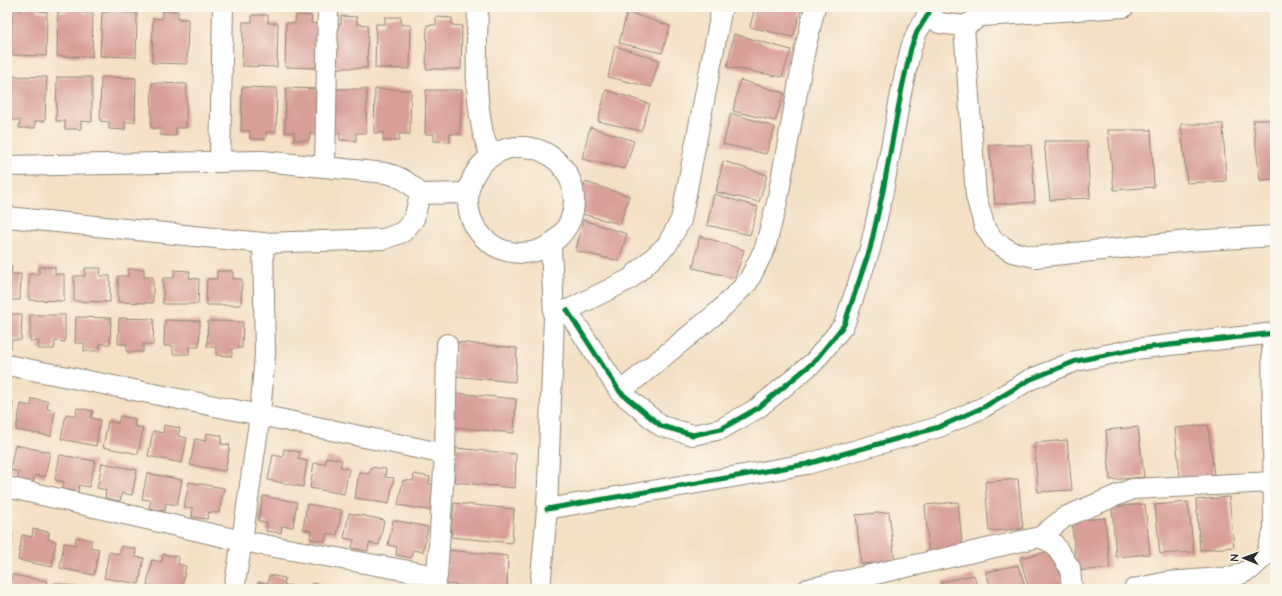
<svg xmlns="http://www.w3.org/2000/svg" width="1282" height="596" font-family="'Architects Daughter',sans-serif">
<rect width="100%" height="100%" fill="#fbf7ec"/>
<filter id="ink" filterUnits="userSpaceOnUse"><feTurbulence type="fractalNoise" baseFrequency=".025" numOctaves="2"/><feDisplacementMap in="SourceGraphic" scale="8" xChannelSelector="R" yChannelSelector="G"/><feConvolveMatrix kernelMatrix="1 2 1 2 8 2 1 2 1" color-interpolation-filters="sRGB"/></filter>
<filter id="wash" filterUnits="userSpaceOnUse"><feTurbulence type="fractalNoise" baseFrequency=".012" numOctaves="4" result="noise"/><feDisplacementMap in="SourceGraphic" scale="16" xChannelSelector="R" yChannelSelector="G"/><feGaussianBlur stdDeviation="0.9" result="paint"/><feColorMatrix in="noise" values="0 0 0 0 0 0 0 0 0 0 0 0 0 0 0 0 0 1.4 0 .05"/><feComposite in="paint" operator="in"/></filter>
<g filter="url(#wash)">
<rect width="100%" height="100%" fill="#f4e0c5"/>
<g id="blocks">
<g fill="#d89e98">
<polygon points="21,7 37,7 37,11 47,12 46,56 11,55 12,11 21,11"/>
<polygon points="67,7 83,7 83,13 93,13 92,57 57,56 58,12 67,12"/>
<polygon points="111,7 127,7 126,13 137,13 136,57 100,56 102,12 110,12"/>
<polygon points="755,7 792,7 801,10 793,37 750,27"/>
<polygon points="162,11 178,11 178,19 188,19 187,64 152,63 153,18 162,19"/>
<polygon points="627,12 670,26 662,53 619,43"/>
<polygon points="252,15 268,15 268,23 278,23 277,67 242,66 243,22 252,22"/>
<polygon points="296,15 312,16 311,23 322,24 321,68 285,67 286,23 295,23"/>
<polygon points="341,16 357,17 357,24 368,25 367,68 331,68 332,24 341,24"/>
<polygon points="385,17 401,17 401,25 411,25 410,69 375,68 376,24 385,24"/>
<polygon points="436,17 452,18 452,25 462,26 461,69 426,69 427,25 436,25"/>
<polygon points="734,34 791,50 782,77 727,67"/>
<polygon points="615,46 659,60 651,87 608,77"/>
<polygon points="11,76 47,77 45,121 35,121 35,128 19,128 20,120 10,120"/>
<polygon points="57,77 92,77 92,122 81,121 81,129 65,129 65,121 56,121"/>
<polygon points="101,77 136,78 135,122 125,122 125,130 109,129 109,122 100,121"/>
<polygon points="740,80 784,93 775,121 733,111"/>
<polygon points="152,83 187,84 186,128 176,128 176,136 160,135 160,128 151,128"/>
<polygon points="242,87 277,88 276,132 266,132 266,139 250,139 250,131 241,131"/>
<polygon points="286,88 321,89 320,133 310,132 309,140 294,140 294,132 285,132"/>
<polygon points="332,89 367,89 366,133 356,133 356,141 340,140 340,133 331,133"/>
<polygon points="375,89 411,90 410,134 399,134 399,141 383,141 383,133 374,133"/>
<polygon points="426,90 462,90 460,134 450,134 450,142 434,141 434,134 425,134"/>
<polygon points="606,90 650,104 641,131 598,121"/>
<polygon points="731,113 775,127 766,154 723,144"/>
<polygon points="1253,120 1275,120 1275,179 1260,180"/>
<polygon points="1181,124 1223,124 1226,181 1187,183"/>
<polygon points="590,127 634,141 625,169 582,159"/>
<polygon points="1108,130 1151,130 1154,187 1114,190"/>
<polygon points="1044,141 1087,141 1090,198 1050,200"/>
<polygon points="989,145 1031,145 1035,202 995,204"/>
<polygon points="723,161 767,175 759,202 716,192"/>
<polygon points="585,182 629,196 620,224 578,213"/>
<polygon points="714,194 758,207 750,235 707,225"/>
<polygon points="583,220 627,234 619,261 576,251"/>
<polygon points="700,236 744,250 735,278 693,268"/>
<polygon points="7,266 12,266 11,274 21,274 20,300 7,300"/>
<polygon points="39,267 55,267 55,274 64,274 64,301 29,300 29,274 39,274"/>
<polygon points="85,268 101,268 100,276 110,276 110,302 74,301 74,276 85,276"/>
<polygon points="128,269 144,269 144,277 153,277 153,303 118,302 118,276 128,276"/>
<polygon points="174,270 190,271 189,278 199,279 198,304 163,304 163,278 174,278"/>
<polygon points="217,271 233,271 233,279 242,279 241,305 206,305 207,279 217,279"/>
<polygon points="7,314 22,314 21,340 11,340 11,348 7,348"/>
<polygon points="30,315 65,315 65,342 55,341 54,349 38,349 39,341 30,341"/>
<polygon points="76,317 111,318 110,344 100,344 100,351 84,351 84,343 75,343"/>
<polygon points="119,318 154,319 153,345 143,344 143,352 127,352 127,344 118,344"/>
<polygon points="165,320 200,321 199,347 189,347 189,354 173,354 173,346 164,346"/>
<polygon points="208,321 243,322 242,348 232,348 232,356 216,355 216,347 207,347"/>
<polygon points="456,342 517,348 515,382 454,376"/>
<polygon points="455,393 516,399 514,433 453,427"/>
<polygon points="32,399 48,401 47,409 55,411 51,436 16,430 21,404 31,406"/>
<polygon points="7,402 13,403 8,430 7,430"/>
<polygon points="77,408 93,411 91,418 100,420 96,446 61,439 66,414 76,416"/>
<polygon points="120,416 135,419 134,426 143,428 138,454 103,447 108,421 118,423"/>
<polygon points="164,425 180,428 178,436 187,438 182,463 148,456 153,431 163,433"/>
<polygon points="1208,425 1214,475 1180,478 1175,428"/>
<polygon points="1138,427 1144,477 1110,480 1106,430"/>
<polygon points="207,433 222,436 221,444 230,445 225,471 190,465 195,439 205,441"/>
<polygon points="1067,440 1072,490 1038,492 1034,443"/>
<polygon points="15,445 50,452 45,477 35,475 33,483 18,480 19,472 10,470"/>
<polygon points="456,448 516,454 515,488 454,482"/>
<polygon points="284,449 300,452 298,459 307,461 303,487 268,480 273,455 283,457"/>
<polygon points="60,455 95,461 89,487 79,485 78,492 62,489 64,482 55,480"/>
<polygon points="326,457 342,460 340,467 349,469 344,494 310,488 314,463 325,464"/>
<polygon points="102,463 137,470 132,495 122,493 120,501 105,498 106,490 97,488"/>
<polygon points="371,467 386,469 385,477 394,478 389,504 355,498 359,472 369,474"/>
<polygon points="147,473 182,480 177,505 166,503 165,511 149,508 151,500 142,499"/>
<polygon points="414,474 430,477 429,484 437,485 433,511 398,505 403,480 413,481"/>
<polygon points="1018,479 1023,529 989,531 985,482"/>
<polygon points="189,482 224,488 219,513 209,512 207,519 192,517 193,508 184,507"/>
<polygon points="263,496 297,502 293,527 282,526 281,533 266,531 267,523 258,521"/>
<polygon points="1229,497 1234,547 1200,550 1196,500"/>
<polygon points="958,502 963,552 929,555 925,505"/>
<polygon points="1188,502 1194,552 1160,554 1155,505"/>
<polygon points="454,503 514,509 512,543 451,537"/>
<polygon points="307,504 342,510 337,535 327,533 325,541 310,539 311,531 303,529"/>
<polygon points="1145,504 1150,554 1116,557 1112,507"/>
<polygon points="889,512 895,562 861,564 856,515"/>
<polygon points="349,513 384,520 379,545 369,543 368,551 352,548 354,540 344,538"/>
<polygon points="1105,518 1110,568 1076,571 1072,521"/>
<polygon points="393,520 428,527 423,552 413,550 411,558 396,555 397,547 388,545"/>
<polygon points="33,529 49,532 48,539 56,541 52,567 18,560 22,535 32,537"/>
<polygon points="7,531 12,532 8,555 7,555"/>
<polygon points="76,537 92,540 90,547 99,549 94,575 60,568 64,543 75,545"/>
<polygon points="121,546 136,549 135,557 144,558 139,584 104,578 109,552 119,554"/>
<polygon points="448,550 508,556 507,589 446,584"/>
<polygon points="1052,551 1064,589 1029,589 1020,558"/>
<polygon points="163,554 179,557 178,564 186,566 182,589 167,589 147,585 152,560 162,562"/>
<polygon points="1018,565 1026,589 991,589 986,572"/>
<polygon points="12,575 47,581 45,589 9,589"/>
<polygon points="269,575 285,578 284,585 293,586 292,589 257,589 258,582 268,583"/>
<polygon points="974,575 978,589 943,589 941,582"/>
<polygon points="54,583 83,588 83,589 53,589"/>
<polygon points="312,583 328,586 327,589 311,589"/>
<polygon points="932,585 933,589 916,589 916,588"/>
</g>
</g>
</g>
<g filter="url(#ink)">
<use href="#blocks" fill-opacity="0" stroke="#908678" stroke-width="1"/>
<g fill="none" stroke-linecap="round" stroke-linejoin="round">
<defs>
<g id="minor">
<path d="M478,7C477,47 474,87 482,128C483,137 488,147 491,157"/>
<polyline points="925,7 929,13 939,23 964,26 975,20"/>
<polyline points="982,16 1124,7"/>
<polyline points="964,26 976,196 984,225 994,241 1012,252 1035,257 1188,241 1275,236"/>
<circle cx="521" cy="200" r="53"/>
<polyline points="220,162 223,7"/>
<path d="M7,166L263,161L385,173C400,176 410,182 420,194"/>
<polyline points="325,167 328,7"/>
<polyline points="7,217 263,243 384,239 403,232 414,219 420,194 467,193"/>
<polyline points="567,310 620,392 661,426 693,435 721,429 758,408 814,362 844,325 870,249 883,191 902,88 911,48 917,32 929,13"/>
<polyline points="554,317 630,279 667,245 681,220 722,7"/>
<polyline points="7,365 260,415 445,454"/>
<polyline points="620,392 718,312 748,282 765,248 777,202 805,49 815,7"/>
<polyline points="7,487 242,541 437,576"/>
<polyline points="547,509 807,464 939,427 984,407 1029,380 1076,361 1135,349 1275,333"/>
<polyline points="1040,537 1054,544 1070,568 1072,589"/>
<polyline points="234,589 242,541 260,415 265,354 263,243"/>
<polyline points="434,589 437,576 445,454 447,344"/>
<polyline points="540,589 547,509 554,317 551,246"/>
<polyline points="808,589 1040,537 1065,517 1132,489 1273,482"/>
<polyline points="1134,589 1167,582 1234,577 1251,569 1266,555 1274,530 1272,333"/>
</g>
</defs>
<use href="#minor" stroke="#908678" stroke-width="22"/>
<use href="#minor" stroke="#fff" stroke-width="20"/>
<defs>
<g id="cycleway">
<polyline points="567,310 620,392 661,426 693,435 721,429 758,408 814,362 844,325 870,249 883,191 902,88 911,48 917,32 929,13"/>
<polyline points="547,509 807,464 939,427 984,407 1029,380 1076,361 1135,349 1275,333"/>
</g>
</defs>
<use href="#cycleway" stroke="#fbf7ec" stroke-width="8"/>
<use href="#cycleway" stroke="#00873e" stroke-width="5"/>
</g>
</g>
<rect width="1282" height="596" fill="none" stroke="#fbf7ec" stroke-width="24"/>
<g transform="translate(1244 558) rotate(271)" stroke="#fbf7ec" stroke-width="3" paint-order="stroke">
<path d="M0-3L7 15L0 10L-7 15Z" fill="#2b2b2b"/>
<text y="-6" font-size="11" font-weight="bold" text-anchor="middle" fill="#2b2b2b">N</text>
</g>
</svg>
